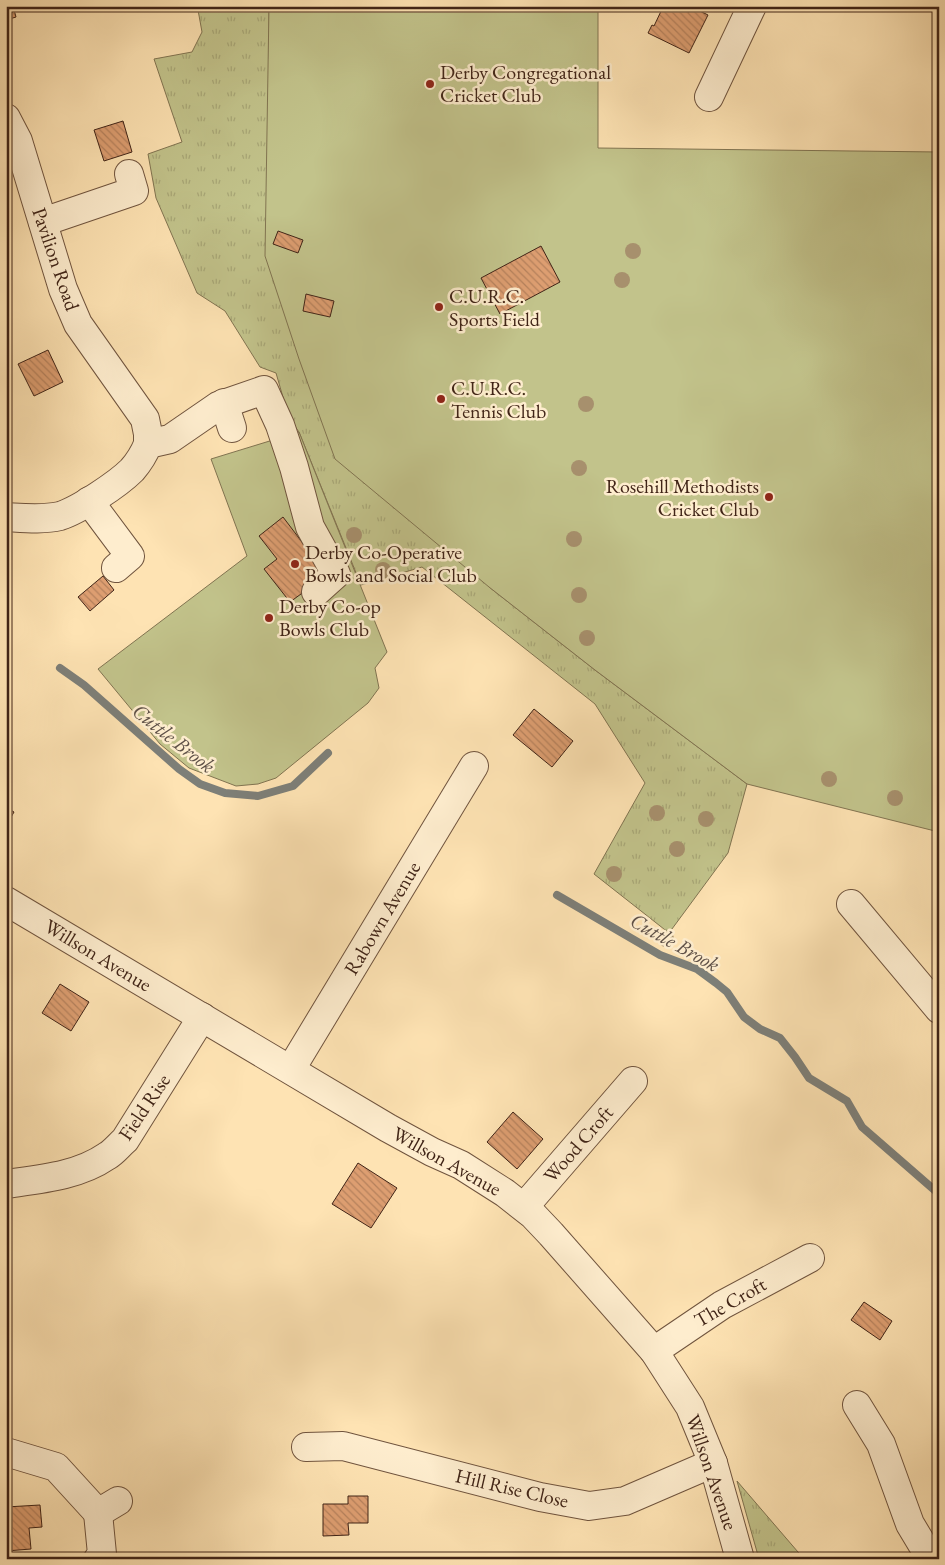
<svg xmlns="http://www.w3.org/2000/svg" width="945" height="1565" font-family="'EB Garamond',serif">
<defs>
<pattern id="grass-tufts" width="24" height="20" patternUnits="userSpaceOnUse" patternTransform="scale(1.25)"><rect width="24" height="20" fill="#c2c38b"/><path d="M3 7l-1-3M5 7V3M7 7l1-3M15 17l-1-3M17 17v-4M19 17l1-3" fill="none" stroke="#a8a777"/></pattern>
<pattern id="building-back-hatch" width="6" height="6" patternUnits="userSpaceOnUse" patternTransform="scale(1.25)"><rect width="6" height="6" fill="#dd9e71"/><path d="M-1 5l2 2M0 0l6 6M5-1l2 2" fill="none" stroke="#b5815c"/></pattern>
</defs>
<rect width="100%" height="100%" fill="#fee3b3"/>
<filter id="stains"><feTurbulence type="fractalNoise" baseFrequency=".004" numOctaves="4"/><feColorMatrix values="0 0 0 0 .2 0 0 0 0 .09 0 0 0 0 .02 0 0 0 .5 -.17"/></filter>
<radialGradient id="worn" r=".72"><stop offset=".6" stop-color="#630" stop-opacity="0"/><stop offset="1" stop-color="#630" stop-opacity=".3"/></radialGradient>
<g fill="url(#grass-tufts)" stroke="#817451">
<polygon points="201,6 269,6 269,58 489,587 595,670 747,784 728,853 669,933 594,874 645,783 595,704 422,567 361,585 299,432 289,418 276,373 260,367 225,311 197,293 156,198 148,154 182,142 154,59 192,52 202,32 198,10"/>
<polygon points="737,1481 804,1559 759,1559"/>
</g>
<g fill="#c2c38b" stroke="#817451">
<polygon points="269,6 598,6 598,148 939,152 939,832 747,784 595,670 489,587 335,459 299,359 265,256"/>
<polygon points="299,432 387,652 375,668 379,688 368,703 276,778 258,784 236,786 189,768 160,744 98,669 247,556 211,459"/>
</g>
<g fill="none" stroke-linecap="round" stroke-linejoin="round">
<g stroke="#7d7f78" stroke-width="8">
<polyline points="60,668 84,685 179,769 200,784 225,793 258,796 293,786 328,753"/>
<polyline points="557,895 660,955 697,969 716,983 727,992 744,1017 760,1029 780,1038 795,1057 809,1078 847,1101 862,1127 939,1194"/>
</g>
</g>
<g fill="url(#building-back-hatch)" stroke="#402417">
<polygon points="6,6 13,6 16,17 6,20"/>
<polygon points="672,6 677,6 689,12 692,7 708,15 689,53 648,33 652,25 654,26 663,7 669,11"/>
<polygon points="123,121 132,152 104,161 94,130"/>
<polygon points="278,231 303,240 298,253 273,244"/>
<polygon points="541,246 560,282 500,314 481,278"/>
<polygon points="6,248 11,264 6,266"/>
<polygon points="306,294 334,301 330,317 303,311"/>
<polygon points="48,350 63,382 34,396 18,364"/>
<polygon points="283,517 327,575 290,602 264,569 277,559 259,536"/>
<polygon points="103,576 114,590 90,611 78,597"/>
<polygon points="534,709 573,741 552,767 513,735"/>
<polygon points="6,802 9,804 7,808 14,812 6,826"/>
<polygon points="60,984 89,1002 71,1031 42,1013"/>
<polygon points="513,1112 543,1139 517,1169 487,1142"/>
<polygon points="358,1163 397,1188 371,1228 332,1204"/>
<polygon points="864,1302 892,1321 880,1340 851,1320"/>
<polygon points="348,1496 368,1496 368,1523 348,1523 349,1535 323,1536 323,1504 348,1504"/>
<polygon points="40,1505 42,1527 29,1528 31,1549 6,1551 6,1507"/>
</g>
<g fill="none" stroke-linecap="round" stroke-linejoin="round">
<defs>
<g id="minor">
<polyline points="709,97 752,6"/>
<polyline points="6,118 18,141 63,289 78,324 145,419 148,434 148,444"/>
<polyline points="43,222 134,191 129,174"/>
<polyline points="224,403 232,428"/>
<polyline points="89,501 130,556 116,568"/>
<path d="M6,517C24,518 43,520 60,516C79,510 118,484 132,470C139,462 144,454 148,444L170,439L218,406L264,390L280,425L294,467L310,527L336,574L316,592"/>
<polyline points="6,901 388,1128 432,1152 461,1165 505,1193 533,1215 551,1234 654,1351 690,1407 713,1463 740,1559"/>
<polyline points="851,904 939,1009"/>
<polyline points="291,1069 474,766"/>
<path d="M6,1184C41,1179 78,1176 107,1156C114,1152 119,1145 125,1140L202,1017"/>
<polyline points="524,1207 633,1081"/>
<polyline points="654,1351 722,1305 810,1258"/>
<polyline points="857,1405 881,1444 910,1524 931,1559"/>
<polyline points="306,1447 343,1446 540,1497 589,1506 625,1501 713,1463"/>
<polyline points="6,1452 56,1467 98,1513 118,1501"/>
<polyline points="98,1513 102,1554 98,1559"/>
</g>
</defs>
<use href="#minor" stroke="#70543e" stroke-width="30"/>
<use href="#minor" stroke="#feedce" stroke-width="28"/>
</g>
<g fill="#a7906d">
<circle cx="633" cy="251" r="8"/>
<circle cx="622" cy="280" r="8"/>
<circle cx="586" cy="404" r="8"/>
<circle cx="579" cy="468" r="8"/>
<circle cx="354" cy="535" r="8"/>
<circle cx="574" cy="539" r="8"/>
<circle cx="383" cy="570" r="8"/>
<circle cx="579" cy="595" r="8"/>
<circle cx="587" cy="638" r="8"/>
<circle cx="829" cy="779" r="8"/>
<circle cx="895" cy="798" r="8"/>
<circle cx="657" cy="813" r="8"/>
<circle cx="706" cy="819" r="8"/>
<circle cx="677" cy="849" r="8"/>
<circle cx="614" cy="874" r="8"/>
<circle cx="666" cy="939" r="8"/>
</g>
<g fill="#8f2418" stroke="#feedce" stroke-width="2">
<circle cx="430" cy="84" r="5"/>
<circle cx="439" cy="307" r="5"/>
<circle cx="441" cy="399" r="5"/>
<circle cx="769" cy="497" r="5"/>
<circle cx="295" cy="564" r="5"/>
<circle cx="269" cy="618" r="5"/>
</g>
<g text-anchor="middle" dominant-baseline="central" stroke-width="5" stroke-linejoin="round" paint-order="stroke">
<g font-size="20" fill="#402417" stroke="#feedce" text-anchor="start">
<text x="440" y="72">Derby Congregational<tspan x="440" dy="23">Cricket Club</tspan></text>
<text x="449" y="296">C.U.R.C.<tspan x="449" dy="23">Sports Field</tspan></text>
<text x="451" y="388">C.U.R.C.<tspan x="451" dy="23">Tennis Club</tspan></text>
<text x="759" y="486" text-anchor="end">Rosehill Methodists<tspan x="759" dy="23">Cricket Club</tspan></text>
<text x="305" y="552">Derby Co-Operative<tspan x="305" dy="23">Bowls and Social Club</tspan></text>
<text x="279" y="606">Derby Co-op<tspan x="279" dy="23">Bowls Club</tspan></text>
</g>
<g font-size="20" fill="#402417" stroke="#feedce">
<text transform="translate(56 259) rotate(71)">Pavilion Road</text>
<text transform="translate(382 918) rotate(-59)">Rabown Avenue</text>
<text transform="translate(98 955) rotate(31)">Willson Avenue</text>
<text transform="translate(144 1107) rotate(-56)">Field Rise</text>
<text transform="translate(578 1144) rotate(-49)">Wood Croft</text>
<text transform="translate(447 1161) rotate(29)">Willson Avenue</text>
<text transform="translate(730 1302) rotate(-30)">The Croft</text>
<text transform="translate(712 1472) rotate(71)">Willson Avenue</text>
<text transform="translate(512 1488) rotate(13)">Hill Rise Close</text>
</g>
<g font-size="21" font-style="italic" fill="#5f5148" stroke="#feedce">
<text transform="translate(174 738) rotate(38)">Cuttle Brook</text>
<text transform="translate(675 942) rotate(29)">Cuttle Brook</text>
</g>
</g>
<rect width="945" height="1565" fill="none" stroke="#fee3b3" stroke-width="25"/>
<rect x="8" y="8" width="930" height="1550" fill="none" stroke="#402417" stroke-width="2.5"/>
<rect x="12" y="12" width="920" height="1540" fill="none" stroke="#402417"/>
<rect width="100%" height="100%" filter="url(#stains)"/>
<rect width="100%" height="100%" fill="url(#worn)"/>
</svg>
